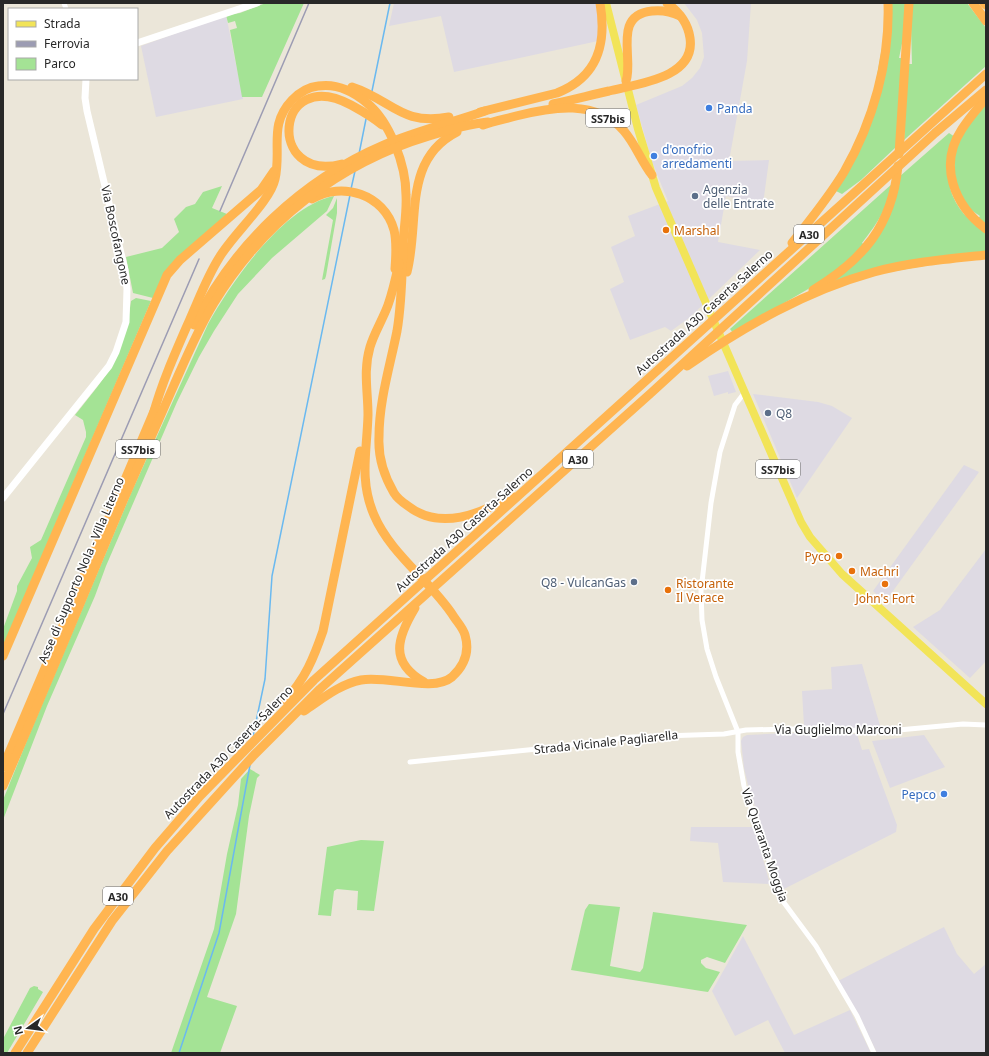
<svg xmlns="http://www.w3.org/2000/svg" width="989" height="1056" font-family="'Noto Sans',sans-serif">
<rect width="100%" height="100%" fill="#ebe6d9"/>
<g fill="#dedae3">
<polygon points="394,3 596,3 600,30 598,41 454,72 441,16 389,26"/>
<polygon points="684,3 751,3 747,61 729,161 769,160 763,204 726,196 718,242 760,250 689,318 671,331 665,327 630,340 610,289 624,282 611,247 635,236 628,216 668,201 652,162 636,105 682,86 692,78 700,68 704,57 702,33 697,20"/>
<polygon points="226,15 243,99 156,117 141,46"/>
<polygon points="728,371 736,392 728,394 728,392 714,396 708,376"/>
<polygon points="753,394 818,402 832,406 852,418 797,498"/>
<polygon points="964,465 979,472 885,602 873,591"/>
<polygon points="986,549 986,661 970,678 913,627 940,610"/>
<polygon points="862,664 881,729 804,726 802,691 832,689 831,667"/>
<polygon points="787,733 857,734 862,750 869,749 897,825 896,832 782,890 748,785 744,768 741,741 743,737 747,735"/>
<polygon points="924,735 945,767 890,788 872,741"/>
<polygon points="691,827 754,827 770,884 723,882 718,843 690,841"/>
<polygon points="944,927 957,954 974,974 986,964 986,1053 877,1053 858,1014 838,981"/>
<polygon points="743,936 794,1035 850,1010 871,1053 785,1053 768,1020 735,1036 712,991"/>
</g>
<g fill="#a4e395">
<polygon points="266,3 304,3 262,97 242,97 230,30 237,28 235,21 228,23 226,15 240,13"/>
<polygon points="890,3 907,3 904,34 899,58 903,58 896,147 861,180 842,194 836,191 867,131"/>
<polygon points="912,3 967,3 986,28 986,66 904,140 908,64 912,64 911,27"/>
<polygon points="986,100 986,227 977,220 980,216 965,206 955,188 954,157 959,140"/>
<path d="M949,133L955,137L950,188C956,209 968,220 986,232V255L833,282L866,253L899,177Z"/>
<path d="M893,183C886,210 879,221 862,243L865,245L827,278L733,333L730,329Z"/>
<polygon points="222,186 212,208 227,214 175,260 153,298 133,293 126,257 162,248 179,232 174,219 186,207 195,204 203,192"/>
<path d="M334,196L327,211L272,258L238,294L214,331L199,357L177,402L106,566L95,596L47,706L3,820V800L28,738L132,491L208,324C232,281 284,206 334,196Z"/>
<polygon points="337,198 337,213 326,276 325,279 322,280 333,220 326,215 333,208"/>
<path d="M136,298L151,301L3,647V629L17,591V586L32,558L30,547L41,540L86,437V432L83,420L75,415C109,373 124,356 131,301Z"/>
<polygon points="250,769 260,775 257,778 249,816 236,914 207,997 237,1006 220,1053 171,1053 214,929 227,854 238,805 241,779"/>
<polygon points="361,840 384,841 374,911 357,910 358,891 337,889 334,891 331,916 318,915 327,847"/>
<polygon points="589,904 620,907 610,966 640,972 643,968 653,912 747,925 725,963 707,957 701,960 701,963 706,968 720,972 708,992 701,991 571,970 585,910"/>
<polygon points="34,986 38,987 38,989 43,992 7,1053 3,1053 3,1039 30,988"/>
</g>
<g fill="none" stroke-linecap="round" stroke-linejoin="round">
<g stroke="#6ab9f0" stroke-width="1.5">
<polyline points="372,91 390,3"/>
<polyline points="359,154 366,119"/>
<polyline points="351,189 355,171"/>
<polyline points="253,736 265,679 272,576 350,195"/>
<polyline points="179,1053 219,933 250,765"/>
</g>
<g stroke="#fff" stroke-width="5">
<polyline points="64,3 66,9"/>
<polyline points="745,392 735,405 720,452 711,503 701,591 702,620 707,649 716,677 738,732 738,752 744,786 782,900 816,946 857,1016 874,1053"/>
<polyline points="410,762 547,748 632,737 724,734 746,730 791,729 888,731 963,724 986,725"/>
</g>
<g stroke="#fff" stroke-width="7">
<polyline points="137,43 257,3"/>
<polyline points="3,498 109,366 116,352 126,322 127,289 125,270 87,111 85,98 86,79"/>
</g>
<polyline stroke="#f2e458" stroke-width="8" points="606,3 638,129 656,188 801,522 810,537 842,574 986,704"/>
<g stroke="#ffb551" stroke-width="9">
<polyline points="973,3 986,21"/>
<polyline points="984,3 986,5"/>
<path d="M626,81C634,59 612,15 652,11C661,10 672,12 680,16"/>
<path d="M352,87C392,100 401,126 449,117"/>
<path d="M986,98C978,108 969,118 962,129C938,165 954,205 986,229"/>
<path d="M553,104C572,100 591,95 609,91C637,84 696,78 690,38C688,23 678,11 667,3"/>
<path d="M480,112L557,93C598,77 607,44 600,3"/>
<path d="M483,125C493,121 505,119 516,116C552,107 596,99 624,131C636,145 641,161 652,175"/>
<polyline points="899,154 909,3"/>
<path d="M342,164C266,184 274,64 351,105C362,111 373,117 382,125"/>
<path d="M312,199C342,181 384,194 394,230C397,242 396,256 395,269"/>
<path d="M792,243C810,220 829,197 844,172C873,122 890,61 888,3"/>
<path d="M407,272C420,222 402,160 457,132"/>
<path d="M813,290C863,260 892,226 898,166"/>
<path d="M194,325C233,245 302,180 384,145C416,131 451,123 485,111"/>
<path d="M687,366C745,326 806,291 874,272C911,262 949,259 986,255"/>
<path d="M153,415C162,382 176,351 190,319C199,299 207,277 219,258C233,234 270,202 275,179C282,149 268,125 292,100C299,93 308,87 318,86C337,83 353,91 367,103C390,122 406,165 406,195C407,211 404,227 403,244C402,273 402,302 397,331C390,366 379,401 379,437C378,456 384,476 394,493C397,498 402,502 408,506C440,531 481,514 512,496"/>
<path d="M415,608C397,638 389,662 424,682"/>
<polyline points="3,656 167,275 180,260 261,190 274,171"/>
<path d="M285,700C305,680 314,657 323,631L360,451"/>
<path d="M304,711C322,699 340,684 361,680C387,675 433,693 452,677C464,666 470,652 465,635C463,628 458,623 454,617C431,581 391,555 374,515C359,480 367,451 368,415C368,391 363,371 370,347C374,333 383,319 388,305C393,291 396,277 399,263"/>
<polyline points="3,767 155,409"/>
<path d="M3,786C44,691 83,596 123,501C140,462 157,424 174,385C186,358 198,329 214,303C263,222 339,163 429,136C448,130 468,124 488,122"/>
<polyline points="15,1053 94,929 155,848 200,796 314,680 986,74"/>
<polyline points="27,1053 112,921 167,851 254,755 320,689 651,393 935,133 986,90"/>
</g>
<g stroke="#9c9cb3" stroke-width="1.5">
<polyline points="220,211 309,3"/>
<polyline points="3,714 199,259"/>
</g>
</g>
<g fill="#3f7fe0" stroke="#fff" stroke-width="1.5">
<circle cx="709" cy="108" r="4"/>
<circle cx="654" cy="156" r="4"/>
<circle cx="944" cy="794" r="4"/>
</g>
<g fill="#5c6f8a" stroke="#fff" stroke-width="1.5">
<circle cx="695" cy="196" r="4"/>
<circle cx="768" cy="413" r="4"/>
<circle cx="634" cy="582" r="4"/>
</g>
<g fill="#e8710a" stroke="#fff" stroke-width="1.5">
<circle cx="666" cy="230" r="4"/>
<circle cx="839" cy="556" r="4"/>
<circle cx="852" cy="571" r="4"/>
<circle cx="885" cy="584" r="4"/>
<circle cx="668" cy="590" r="4"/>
</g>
<g text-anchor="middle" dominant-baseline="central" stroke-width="3.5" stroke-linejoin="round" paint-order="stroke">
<g fill="#fff" stroke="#686868" stroke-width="1">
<rect x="586" y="109" width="44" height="18" rx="3"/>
<rect x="794" y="225" width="30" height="18" rx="3"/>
<rect x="116" y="440" width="44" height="18" rx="3"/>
<rect x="563" y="450" width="30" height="18" rx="3"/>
<rect x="756" y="460" width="44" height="18" rx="3"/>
<rect x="103" y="887" width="30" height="18" rx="3"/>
</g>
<g font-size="11" font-weight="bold" fill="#282828">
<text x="608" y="118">SS7bis</text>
<text x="809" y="234">A30</text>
<text x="138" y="449">SS7bis</text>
<text x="578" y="459">A30</text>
<text x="778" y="469">SS7bis</text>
<text x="118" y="896">A30</text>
</g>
<g font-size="12" fill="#366cbe" stroke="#fff" text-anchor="start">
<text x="717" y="108">Panda</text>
<text x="662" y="149">d'onofrio<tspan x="662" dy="14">arredamenti</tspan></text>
<text x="936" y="794" text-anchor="end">Pepco</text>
</g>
<g font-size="12" fill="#4e5e75" stroke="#fff" text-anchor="start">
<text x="703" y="189">Agenzia<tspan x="703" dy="14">delle Entrate</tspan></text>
<text x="776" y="413">Q8</text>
<text x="626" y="582" text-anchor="end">Q8 - VulcanGas</text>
</g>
<g font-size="12" fill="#c56008" stroke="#fff" text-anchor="start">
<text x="674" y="230">Marshal</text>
<text x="831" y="556" text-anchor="end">Pyco</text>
<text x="860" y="571">Machri</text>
<text x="676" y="583">Ristorante<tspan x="676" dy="14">Il Verace</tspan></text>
<text x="885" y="598" text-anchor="middle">John's Fort</text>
</g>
<g font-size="12" fill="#282828" stroke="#fff">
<text transform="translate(116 235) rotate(78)">Via Boscofangone</text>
<text transform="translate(704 312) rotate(-42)">Autostrada A30 Caserta-Salerno</text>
<text transform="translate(464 529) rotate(-42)">Autostrada A30 Caserta-Salerno</text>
<text transform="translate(81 570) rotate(-67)">Asse di Supporto Nola - Villa Literno</text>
<text x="838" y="729">Via Guglielmo Marconi</text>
<text transform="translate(606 742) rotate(-6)">Strada Vicinale Pagliarella</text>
<text transform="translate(228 752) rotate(-46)">Autostrada A30 Caserta-Salerno</text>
<text transform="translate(765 845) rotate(71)">Via Quaranta Moggia</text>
</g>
</g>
<rect width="989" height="1056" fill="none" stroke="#282828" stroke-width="8"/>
<rect x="8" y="8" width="130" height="72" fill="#ffffff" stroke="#a9a9a9"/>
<rect x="16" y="21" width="20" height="6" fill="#f2e458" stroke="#a9a9a9"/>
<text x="44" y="28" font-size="12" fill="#282828">Strada</text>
<rect x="16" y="41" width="20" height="6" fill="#9c9cb3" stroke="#a9a9a9"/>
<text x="44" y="48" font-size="12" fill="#282828">Ferrovia</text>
<rect x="16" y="58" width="20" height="12" fill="#a4e395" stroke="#a9a9a9"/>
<text x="44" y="68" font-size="12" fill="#282828">Parco</text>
<g transform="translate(28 1028) rotate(256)" stroke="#ffffff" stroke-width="3" paint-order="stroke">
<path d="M0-3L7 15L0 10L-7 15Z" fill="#282828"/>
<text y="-6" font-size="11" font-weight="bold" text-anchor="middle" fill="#282828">N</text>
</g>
</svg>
